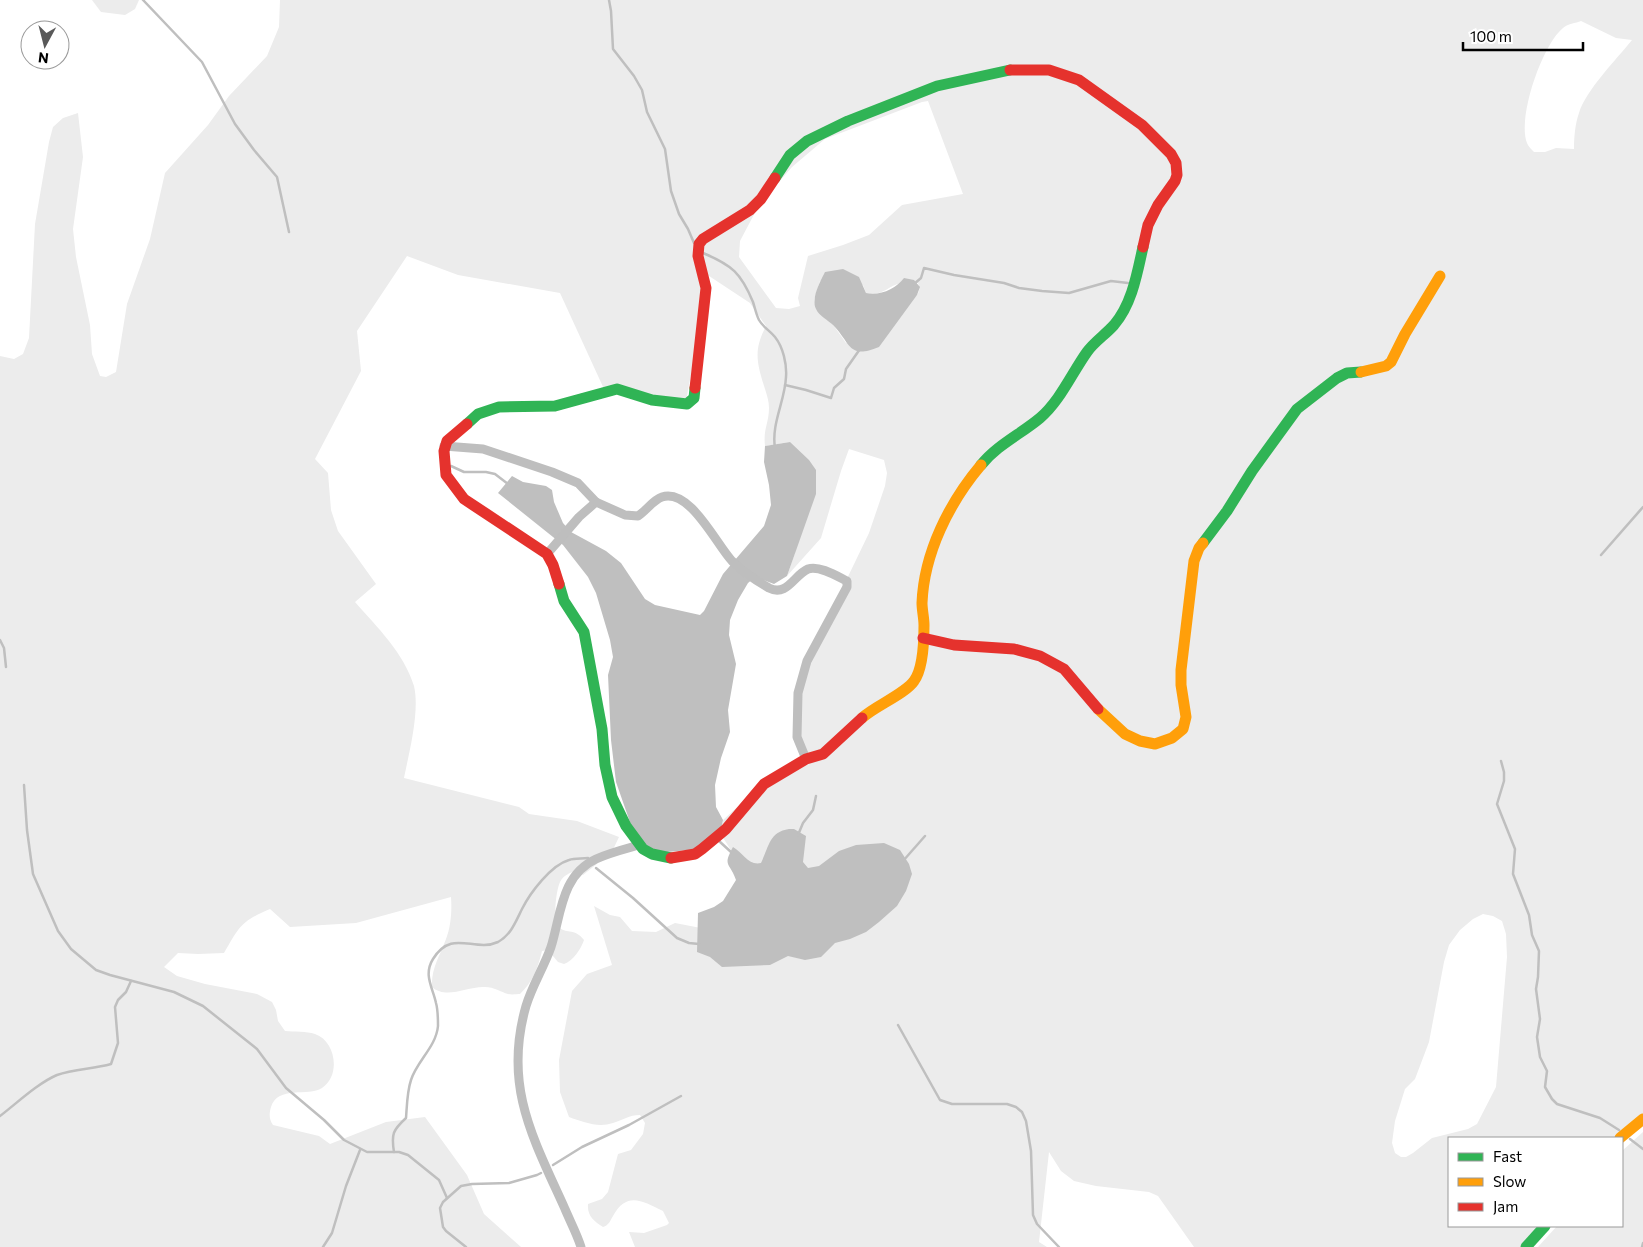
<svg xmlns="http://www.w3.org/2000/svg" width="1643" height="1247" font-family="Commissioner,sans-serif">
<rect width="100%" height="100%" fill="#fff"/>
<g fill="#ececec" fill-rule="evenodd">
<polygon points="92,0 139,0 135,9 125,15 101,12"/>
<path d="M280,0H1643V1117L1618,1138H1449V1226H1541L1522,1247H1194L1158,1196L1149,1192L1096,1186L1074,1181L1061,1171L1049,1152L1039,1242L1047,1247H635L629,1232L644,1233L667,1225L669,1223L663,1211C642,1201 627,1191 613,1216C610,1221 609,1225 603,1227C594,1221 587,1216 588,1204L602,1199L608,1192L618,1154L631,1150L643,1134L645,1123L640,1115C629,1115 623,1120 613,1123C598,1128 583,1122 569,1117L560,1092L559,1060L572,991L587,974L612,965L594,906L610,915L620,917L632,931L656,932L675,923L706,929L750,880L720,833L723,820L756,790L801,760L794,731L800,684L816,643L869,533L885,486L887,473L884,460L849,449L841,471L821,538L787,576L795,553L790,442L765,446C763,429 769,423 769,408C769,402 767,395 765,389C757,363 753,351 766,326L750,303L703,272L702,316L685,406L604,389L560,293L458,275L407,256L357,331L361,371L315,459L328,473L331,510L338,531L376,584L355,602C377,627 404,653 414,686C420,711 409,753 404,778L519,807L529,814L577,821L619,837L609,858L607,856L583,875L576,871C569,873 564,875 560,882C556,891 552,921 560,928C567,934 575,928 584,940C581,949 573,961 564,964L558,962L548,950L542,951C538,967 533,982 520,994C517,994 512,995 508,994C501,992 494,987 485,987C467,986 447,1000 432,987C431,968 440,956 446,939C451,927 452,910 451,897L356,923L290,927L270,909C240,922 240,926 224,953L198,954L178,953L164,967L177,976L205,984L257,994L272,1002L276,1010L278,1021L285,1031C295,1032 306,1031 315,1034C336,1041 341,1076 322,1088C308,1097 278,1085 271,1107C269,1114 269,1119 273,1125L319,1136L330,1144L386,1122L425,1117L467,1175L484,1214L521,1247H0V356L14,359L23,354L29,338L35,224L49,142L53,127L63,118L78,113L83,157L73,229L76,257L90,325L92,354L100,376L106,377L116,372L127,304L150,239L165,173L208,125L229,96L267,56L279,27ZM1581,21L1616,38L1632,40C1616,60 1586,90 1579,113C1575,124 1574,138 1574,149L1556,148L1545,152H1534C1531,149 1528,146 1527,143C1517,118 1542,45 1563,28C1567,24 1576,23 1581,21ZM928,101L963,194L902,205L869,235L843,245L808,256L798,298L800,306L789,309L776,308L739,257L740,241L759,205L792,167L825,139L922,102ZM820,281L863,285L866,293C883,297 887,286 901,283C906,282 913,283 918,283C919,287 920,287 919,291C914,306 861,334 846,343L834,326L816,309L814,300ZM1483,914L1493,916L1502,921L1506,934L1507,957L1496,1087L1477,1124L1468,1129L1432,1138L1413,1153L1406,1157H1401L1395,1153L1392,1143L1395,1121L1405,1089L1415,1079L1429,1042L1444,962L1449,945L1460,930L1473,919Z"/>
<polygon points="1643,1132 1643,1247 1538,1247 1557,1226 1622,1226 1622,1151"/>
</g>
<g fill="#bfbfbf">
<path d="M843,269L859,277L866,293C880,296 896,289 904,278L914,280L920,287L917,295L879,347C848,360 851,343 833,325C828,320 819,316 816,309C811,298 820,282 825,272Z"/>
<polygon points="790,442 809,460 816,470 816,494 787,576 774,584 755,577 748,583 738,600 730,620 729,635 736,664 728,710 730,732 721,758 715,785 716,807 723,820 721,829 699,849 657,853 644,846 631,825 616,782 611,740 608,675 613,657 610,640 596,593 588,577 563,545 498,493 512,476 523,482 546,486 552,490 554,502 563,523 571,532 606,551 621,563 645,599 655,605 700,615 704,611 723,574 764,526 771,505 769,485 764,462 765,446"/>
<path d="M789,829H794L806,836L803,862L808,868L819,866L839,851L856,845L884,843L900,850L909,864L912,874L906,891L897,906L879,922L866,932L850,939L835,943L821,957L805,960L788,956L770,965L722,967L710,957L697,952L698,913L714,907L723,901L736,880C730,862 722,867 733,847C743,853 749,866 761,863C769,847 769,832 789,829Z"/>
</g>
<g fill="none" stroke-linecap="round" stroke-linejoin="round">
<g stroke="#bfbfbf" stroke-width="2.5">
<polyline points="143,0 202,62 235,124 254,150 277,177 289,232"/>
<polyline points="609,0 611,11 613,49 634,76 642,90 647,112 665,149 671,191 679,214 688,229 694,243"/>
<path d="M703,253C732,265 741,273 753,302C755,308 756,314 759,320C763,327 770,331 775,337C783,347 787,364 786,377C785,401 771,424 775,448"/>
<polyline points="914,284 921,278 924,268 954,275 1004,283 1019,288 1042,291 1069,293 1111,281 1128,283"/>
<polyline points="785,385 806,390 831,398 834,388 844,379 846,369 860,349"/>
<polyline points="451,466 464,472 486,472 495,474 508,484"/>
<polyline points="1601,555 1643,507"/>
<polyline points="0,640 4,648 6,667"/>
<polyline points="1501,761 1504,772 1504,781 1497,804 1515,849 1513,874 1529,915 1532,935 1539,951 1538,977 1536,989 1540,1019 1537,1037 1540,1057 1547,1071 1545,1087 1552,1099 1557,1104 1600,1118 1619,1130"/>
<polyline points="24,785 27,830 33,874 58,931 71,949 96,970 110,975 174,992 203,1006 257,1049 286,1088 324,1120 344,1140 367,1152 399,1152 408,1155 439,1180 447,1198"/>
<polyline points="798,835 803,823 813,810 816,796"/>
<polyline points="719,841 731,852"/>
<polyline points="903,861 925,836"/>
<polyline points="596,868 633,898 677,938 689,943 699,944"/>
<polyline points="898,1025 940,1100 952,1104 1007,1104 1016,1107 1022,1112 1026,1121 1031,1151 1033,1215 1037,1224 1059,1247"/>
<path d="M0,1116C17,1103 38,1083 57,1075C74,1069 93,1069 111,1064L118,1043L115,1007L118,1000L126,992L131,981"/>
<polyline points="1630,1139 1643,1149"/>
<path d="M394,1152C391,1134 393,1130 406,1118C407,1105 407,1092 411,1080C417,1061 436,1047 438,1026C438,1019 438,1010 436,1003C433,988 423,975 433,959C452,928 474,953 498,942C511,935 516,921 522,909C530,893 551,865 569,860C575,858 582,859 588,858"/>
<polyline points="553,1165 582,1147 629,1125 681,1096"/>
<polyline points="323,1247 332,1233 346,1186 360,1150"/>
<polyline points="466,1247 446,1231 443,1227 440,1208 443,1202 461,1186 472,1184 509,1183 537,1175 541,1173"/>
<polyline points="1642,1247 1643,1243"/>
</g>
<g stroke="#bebebe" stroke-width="9">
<polyline points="444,446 483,449 552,472 578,483 596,502 579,517 547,554"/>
<path d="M596,502L625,515L638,516C647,510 653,500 662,497C690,488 716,544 732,561C742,571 757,581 769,588C787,597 794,575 808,569C819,565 837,576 847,581V587L807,661L798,693L797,737L806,759"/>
<path d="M581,1247C577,1234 570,1221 565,1209C533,1138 503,1086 526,1006C532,986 544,967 551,947C561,915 561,875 596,859C609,853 625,849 639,845"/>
</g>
<g stroke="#30b455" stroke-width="11">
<polyline points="775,178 790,155 807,141 848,121 937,86 1010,70"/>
<polyline points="467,424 478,414 499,407 555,406 617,389 652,400 687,404 694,398 695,388"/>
<path d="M981,465C997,445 1021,434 1040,418C1060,401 1072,373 1087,352C1094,342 1105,335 1114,325C1132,304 1137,274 1143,247"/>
<polyline points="1203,543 1227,511 1252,471 1297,409 1337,378 1347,373 1361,372"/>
<polyline points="559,584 564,601 584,632 602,729 605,765 612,797 626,826 643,849 652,854 671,858"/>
<polyline points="1526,1247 1545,1226"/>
</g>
<g stroke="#ff9f0a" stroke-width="11">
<polyline points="1361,372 1386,366 1391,362 1405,334 1440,276"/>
<polyline points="1098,709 1125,734 1140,741 1155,744 1172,738 1183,729 1186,717 1181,685 1181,670 1194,561 1199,548 1203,543"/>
<path d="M862,718C875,706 905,694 914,681C923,669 924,640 924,625C924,618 922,610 922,603C924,553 949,503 981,465"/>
<polyline points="1620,1138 1643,1119"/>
</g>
<g stroke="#e5322d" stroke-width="11">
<polyline points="1010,70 1049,70 1079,80 1142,125 1171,154 1176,163 1177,175 1175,181 1158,205 1148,225 1143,247"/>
<polyline points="695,388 706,288 698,256 699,244 703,239 750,210 761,199 775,178"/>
<polyline points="467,424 447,441 444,451 446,475 464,499 547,554 553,565 559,584"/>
<polyline points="923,638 954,645 1014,649 1040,656 1064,669 1098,709"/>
<polyline points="671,858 695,854 702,849 726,829 764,784 806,759 823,754 862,718"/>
</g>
</g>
<rect x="1448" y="1137" width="175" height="90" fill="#ffffff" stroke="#999999"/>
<rect x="1458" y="1153" width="25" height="8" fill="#30b455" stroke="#999999"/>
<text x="1493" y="1162" font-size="15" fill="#000000">Fast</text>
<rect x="1458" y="1178" width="25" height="8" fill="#ff9f0a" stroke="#999999"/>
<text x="1493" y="1187" font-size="15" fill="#000000">Slow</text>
<rect x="1458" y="1203" width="25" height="8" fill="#e5322d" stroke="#999999"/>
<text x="1493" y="1212" font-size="15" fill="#000000">Jam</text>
<g transform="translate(45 45) rotate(187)"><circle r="24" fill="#ffffff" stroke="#999999"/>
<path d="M0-4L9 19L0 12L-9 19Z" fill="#595959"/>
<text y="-8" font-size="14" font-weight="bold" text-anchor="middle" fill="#000000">N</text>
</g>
<path d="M1463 42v8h120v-8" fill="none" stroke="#000000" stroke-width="2.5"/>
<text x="1470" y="42" font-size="15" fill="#000000" stroke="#ffffff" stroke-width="4" paint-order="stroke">100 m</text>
</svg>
